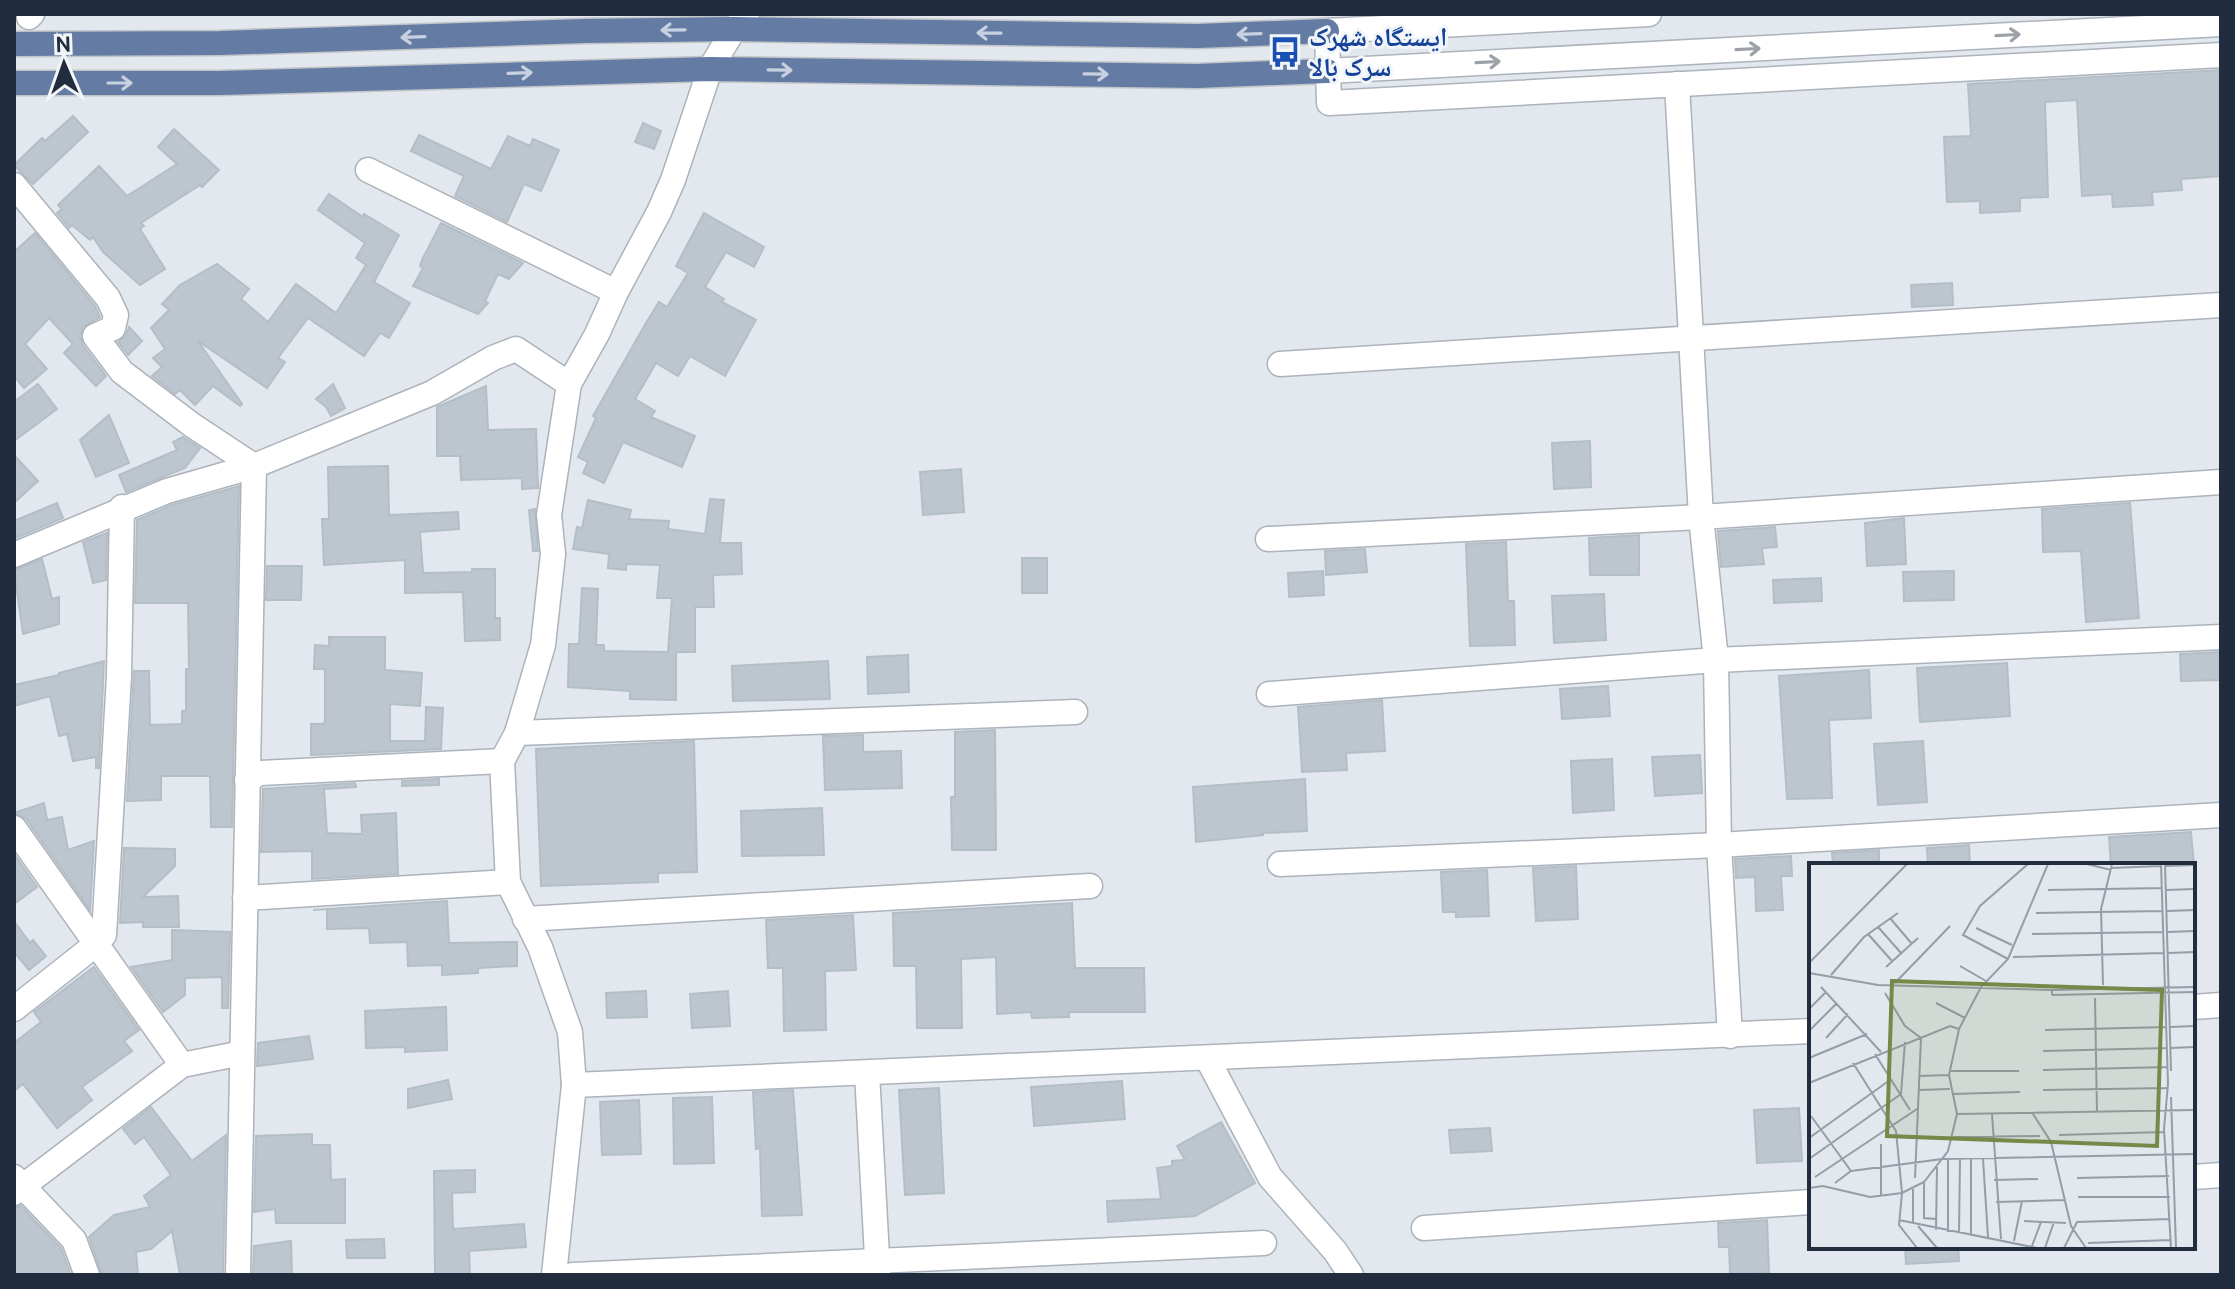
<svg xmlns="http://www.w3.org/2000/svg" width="2235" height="1289" font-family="Cabin,'Noto Naskh Arabic',sans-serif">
<rect width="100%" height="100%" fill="#e2e8ed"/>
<g fill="#bdc6ce" stroke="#b4bec7" stroke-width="2">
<polygon points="2221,70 2221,176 2181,179 2182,190 2152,192 2153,205 2113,207 2112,194 2082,196 2077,100 2045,102 2048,197 2020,198 2020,211 1980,213 1980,201 1947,202 1944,137 1971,136 1968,84"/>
<polygon points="73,116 88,132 33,184 14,165 42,138 45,141"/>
<polygon points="643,123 661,131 654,149 635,142"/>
<polygon points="174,129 219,170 202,187 200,185 141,223 144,226 140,229 165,269 140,285 103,252 93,237 90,240 72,225 69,228 57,213 62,209 58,205 99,166 127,196 177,164 158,147"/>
<polygon points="419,135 491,169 508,136 530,146 533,139 559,150 541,191 524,184 507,222 455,196 464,176 411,151"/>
<polygon points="329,194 363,217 364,214 399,235 374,282 410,303 389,338 380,333 364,356 308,318 278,358 285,362 267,388 198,341 242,404 240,406 213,386 195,405 180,390 175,394 152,376 162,367 153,358 165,349 151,328 169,310 162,304 180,285 217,264 249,289 241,299 268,322 296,284 336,313 366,265 356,258 365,243 318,210"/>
<polygon points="704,213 764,247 754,267 726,252 705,287 724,299 722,302 756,320 725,376 690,356 678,376 656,363 635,399 655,411 651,417 695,436 682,467 623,442 604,483 583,473 588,462 578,457 596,418 593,416 646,323 659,302 667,307 688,273 676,266"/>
<polygon points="441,223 523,263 509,279 498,274 485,301 488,303 478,314 413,286 423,268 420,266 422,260"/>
<polygon points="35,233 95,306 100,317 83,327 80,336 83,345 106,376 96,386 64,353 73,344 49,318 25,344 47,369 24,388 14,376 14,252"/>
<polygon points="1952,283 1953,305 1912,307 1911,285"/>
<polygon points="129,327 142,341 128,355 118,342 125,337"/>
<polygon points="38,384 57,409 14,441 14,402"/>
<polygon points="333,384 345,408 331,416 326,407 316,399"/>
<polygon points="486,386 488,430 536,429 538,488 522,489 522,478 461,480 460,456 437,456 437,407"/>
<polygon points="109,415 129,463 96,477 80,440"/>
<polygon points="183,437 200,448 185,468 126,492 119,475 177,450 173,442"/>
<polygon points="1590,441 1591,487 1554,489 1552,443"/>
<polygon points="14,455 38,481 14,503"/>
<polygon points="388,466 389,515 458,512 459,529 420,532 423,573 472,572 472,569 495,569 495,618 500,618 500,640 465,641 463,592 405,593 405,560 324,565 322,519 329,519 328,467"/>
<polygon points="961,469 964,512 923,515 920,472"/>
<polygon points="239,486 232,827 211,827 210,776 161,776 161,800 127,801 134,671 149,671 150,725 182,724 182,711 186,711 186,669 189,669 188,603 135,603 137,520 172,505"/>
<polygon points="710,499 724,500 720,543 741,543 742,574 713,575 714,607 695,607 695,652 676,652 676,700 630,699 630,691 568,687 569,644 579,644 582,588 598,589 596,645 604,645 604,651 668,652 672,598 657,598 660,565 626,564 626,570 608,568 609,554 573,549 577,527 582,528 588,500 631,510 629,519 669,521 668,529 705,534"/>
<polygon points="57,503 63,518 16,538 14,521"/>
<polygon points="2130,503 2139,618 2086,622 2081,551 2043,552 2042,509"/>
<polygon points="535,509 538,551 533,551 529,510"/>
<polygon points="1904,518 1906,564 1867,566 1865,523"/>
<polygon points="1775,527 1777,547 1762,548 1764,564 1721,567 1718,531"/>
<polygon points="107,533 106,580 93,583 83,542"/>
<polygon points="1639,535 1639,575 1590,575 1589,538"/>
<polygon points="1506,542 1508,601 1514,601 1515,645 1470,646 1466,544"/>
<polygon points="1365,549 1367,572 1326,575 1325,551"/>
<rect x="1022" y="558" width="25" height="35"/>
<polygon points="42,559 52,599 59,597 59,624 23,634 14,570"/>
<polygon points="267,566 302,566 301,600 266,600"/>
<polygon points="1323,571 1324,595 1289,597 1288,573"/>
<polygon points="1954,571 1954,600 1904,601 1903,572"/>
<polygon points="1821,578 1822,601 1774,603 1773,580"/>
<polygon points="1604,594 1606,640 1554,643 1552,596"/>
<polygon points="329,637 385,637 385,670 422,673 420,706 390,704 390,741 425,741 426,707 443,708 441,749 311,755 311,724 324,724 325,720 325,669 314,669 315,645 329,646"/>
<polygon points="2221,652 2221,680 2181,681 2180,654"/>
<polygon points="908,655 909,692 868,694 867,657"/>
<polygon points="104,661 99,768 96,768 96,757 73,761 67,734 59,736 50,696 14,706 14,685 59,675 59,673"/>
<polygon points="828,661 830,699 733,701 732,666"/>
<polygon points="2007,663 2010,716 1920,722 1917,668"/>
<polygon points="1869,670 1871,718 1829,720 1832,798 1787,799 1779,676"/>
<polygon points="1608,686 1610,716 1562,719 1560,689"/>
<polygon points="1382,700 1385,751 1346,753 1347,770 1302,772 1298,707"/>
<polygon points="995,730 996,850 952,850 951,797 955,797 955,732"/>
<polygon points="863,735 863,752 901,751 902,788 825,790 823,736"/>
<polygon points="694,741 697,872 658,873 658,882 541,886 536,749"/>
<polygon points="1923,741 1927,802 1878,805 1874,744"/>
<polygon points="1700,755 1702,793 1655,796 1652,757"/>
<polygon points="1612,759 1614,810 1573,813 1571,761"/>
<polygon points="439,779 439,785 402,786 402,781"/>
<polygon points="1305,779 1307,831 1263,833 1263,835 1196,842 1193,787"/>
<polygon points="355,783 356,787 324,789 327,833 362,834 361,815 396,813 398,874 312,879 312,851 261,852 263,789"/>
<polygon points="44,803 47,820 62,817 68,850 94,841 90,910 26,819 14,813"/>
<polygon points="822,808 824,855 742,856 741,811"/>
<polygon points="2191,832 2194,865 2111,865 2109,837"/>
<polygon points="1969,845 1970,865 1928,865 1927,848"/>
<polygon points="124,848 175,849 175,866 143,897 178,896 179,927 143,927 143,922 120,923"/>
<polygon points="1879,850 1879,865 1833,865 1832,853"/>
<polygon points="14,854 37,887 14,904"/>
<polygon points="1791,856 1792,876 1781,876 1783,910 1756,911 1755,877 1736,878 1735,859"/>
<polygon points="1576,866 1578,919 1536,921 1533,868"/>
<polygon points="1487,870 1489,916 1456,917 1456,912 1443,912 1441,872"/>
<polygon points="447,901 449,943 517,942 517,966 478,968 478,973 442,975 442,965 408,966 407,942 370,943 369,928 327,929 327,909 313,910"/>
<polygon points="1072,903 1075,968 1144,968 1145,1012 1069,1012 1069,1017 1032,1018 1031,1012 997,1014 996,957 961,959 962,1028 917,1028 916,966 894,966 893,913"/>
<polygon points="853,915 856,970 825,971 826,1030 784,1031 783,968 768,968 766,920"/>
<polygon points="14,921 30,943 33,940 46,956 29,970 14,952"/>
<polygon points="172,930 230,932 228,1008 222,1008 222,977 185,978 185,995 163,1012 131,967 172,960"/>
<polygon points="94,967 139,1030 124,1041 132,1051 82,1087 92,1100 57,1128 23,1084 14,1091 14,1043 41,1022 34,1012"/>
<polygon points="646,991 647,1017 607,1018 606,993"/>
<polygon points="728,991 730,1026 692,1028 690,994"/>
<polygon points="446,1007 447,1050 405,1052 405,1047 366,1048 365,1011"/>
<polygon points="309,1036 313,1059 257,1066 258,1043"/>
<polygon points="448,1080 452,1099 408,1108 408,1089"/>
<polygon points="1122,1081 1125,1119 1034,1126 1031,1087"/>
<polygon points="939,1088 944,1193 905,1195 899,1090"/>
<polygon points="793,1090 802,1215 762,1216 760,1148 756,1149 753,1092"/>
<polygon points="712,1097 714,1163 674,1164 673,1098"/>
<polygon points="639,1100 641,1154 602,1155 600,1102"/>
<polygon points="151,1107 192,1161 226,1135 223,1275 180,1275 172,1231 151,1249 136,1252 138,1275 102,1275 89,1237 114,1215 150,1207 144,1196 171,1175 144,1137 135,1144 123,1129"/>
<polygon points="1799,1108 1802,1161 1757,1163 1754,1110"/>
<polygon points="1221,1122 1255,1183 1195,1216 1108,1222 1107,1201 1161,1199 1157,1168 1172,1166 1172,1161 1185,1160 1177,1146"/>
<polygon points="1490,1128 1492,1151 1451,1153 1449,1130"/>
<polygon points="312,1134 312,1145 330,1145 331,1180 345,1179 345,1223 276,1223 275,1209 254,1212 256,1136"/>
<polygon points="475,1170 475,1192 452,1193 453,1229 524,1224 526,1247 469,1251 470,1275 435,1275 434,1171"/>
<polygon points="21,1206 61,1248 71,1275 14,1275 14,1208"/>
<polygon points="1767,1220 1769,1273 1730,1274 1729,1247 1719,1247 1718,1223"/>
<polygon points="384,1239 385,1258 347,1258 346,1240"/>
<polygon points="291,1241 292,1275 253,1275 254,1246"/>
<polygon points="1905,1247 1958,1247 1959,1261 1906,1264"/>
</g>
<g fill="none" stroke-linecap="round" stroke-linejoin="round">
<defs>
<g id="minor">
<polyline points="1649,14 1327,31 1329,103 2221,55"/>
<polyline points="29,17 32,14"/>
<polyline points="1327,71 2221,24"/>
<polyline points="1677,84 1701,517 1716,660 1719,845 1730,1036"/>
<polyline points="368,170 616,292"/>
<polyline points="14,185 108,298 116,315 113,328 95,336 122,372 192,425 254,466 238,1275"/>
<polyline points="1280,364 2221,305"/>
<polyline points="1268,539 1701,517 2221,482"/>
<polyline points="14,555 167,491 254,466 432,393 493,358 516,349 569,384"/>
<polyline points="1269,694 1716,660 2221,637"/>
<polyline points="517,733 1075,712"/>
<polyline points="247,780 260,773 502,761"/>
<polyline points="14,828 182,1065"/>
<polyline points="1280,864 1719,845 2221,815"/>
<polyline points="245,898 508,882"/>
<polyline points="525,919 1090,886"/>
<polyline points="2193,1007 2221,1005"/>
<polyline points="14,1009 95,945 104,935 119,676 122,507"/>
<polyline points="1207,1058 1270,1177 1335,1251 1351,1275"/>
<polyline points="867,1073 878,1275"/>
<polyline points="574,1085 1811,1031"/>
<polyline points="14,1177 74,1240 87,1275"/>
<polyline points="2193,1177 2221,1175"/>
<polyline points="14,1193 182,1065 242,1053"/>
<polyline points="1424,1228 1811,1202"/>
<polyline points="554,1275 574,1085 570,1032 540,947 508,882 502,761 517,733 543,645 553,554 549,515 569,384 597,334 616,292 659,212 673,180 710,69 734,29 747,14"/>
<polyline points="573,1275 1264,1243"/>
</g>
<g id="major">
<polyline points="14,44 220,43 584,31 734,29 1198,36 1327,31"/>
<polyline points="14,83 219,83 710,69 1197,76 1327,71"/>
</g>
</defs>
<use href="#minor" stroke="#acb3bc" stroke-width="27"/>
<use href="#major" stroke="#c1c4c9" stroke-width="27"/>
<use href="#minor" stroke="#fff" stroke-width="24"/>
<use href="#major" stroke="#647ca4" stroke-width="24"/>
</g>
<defs><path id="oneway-shaft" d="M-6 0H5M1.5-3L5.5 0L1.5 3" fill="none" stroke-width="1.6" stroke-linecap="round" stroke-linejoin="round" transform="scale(2)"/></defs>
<g stroke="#c7d1e0">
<use href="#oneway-shaft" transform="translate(673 30) rotate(179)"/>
<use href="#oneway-shaft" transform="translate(989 33) rotate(-179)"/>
<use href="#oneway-shaft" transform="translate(1249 34) rotate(178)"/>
<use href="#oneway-shaft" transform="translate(413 37) rotate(178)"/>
<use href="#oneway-shaft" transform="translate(780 70) rotate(1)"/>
<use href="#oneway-shaft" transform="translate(520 73) rotate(-2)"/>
<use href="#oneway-shaft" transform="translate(1096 74) rotate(1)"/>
<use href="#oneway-shaft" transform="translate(120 83)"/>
</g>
<g stroke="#9ba0a9">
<use href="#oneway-shaft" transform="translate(2008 35) rotate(-3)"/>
<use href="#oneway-shaft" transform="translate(1748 49) rotate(-3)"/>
<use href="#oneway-shaft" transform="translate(1488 62) rotate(-3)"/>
</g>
<defs>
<symbol id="bus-bare" viewBox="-9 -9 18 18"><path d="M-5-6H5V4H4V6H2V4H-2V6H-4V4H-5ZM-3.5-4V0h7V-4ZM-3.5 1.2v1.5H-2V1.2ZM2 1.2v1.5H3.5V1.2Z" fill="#1a4fb4" stroke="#f2f6f9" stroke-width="2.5" paint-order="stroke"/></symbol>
</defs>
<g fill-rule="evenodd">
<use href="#bus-bare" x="1263" y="30" width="44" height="44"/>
</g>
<g text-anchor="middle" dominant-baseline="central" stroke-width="6" stroke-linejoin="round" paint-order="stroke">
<g font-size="26" font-weight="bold" fill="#164399" stroke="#f2f6f9" text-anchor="start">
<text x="1309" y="37">ایستگاه شهرک<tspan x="1309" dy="30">سرک بالا</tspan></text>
</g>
</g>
<g transform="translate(1809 863)">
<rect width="386" height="386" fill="#e2e8ed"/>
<path fill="none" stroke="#959da7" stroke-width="2" d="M278,1L302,7M352,1L359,221L355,266L362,385M356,1L362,208M357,3L386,2M302,5L352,3M239,27L353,25M357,27L386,26M358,48L386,47M227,50L353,48M81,55L103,81M69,64L92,90M167,65L203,82M359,69L386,68M59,71L83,98M223,71L354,69M359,90L386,89M204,94L355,90M199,96L154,72L171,43L219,1M0,100L98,1M151,103L177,118M77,104L109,75M0,110L69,122L243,127M22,112L55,74L89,50M86,120L141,63M294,122L292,46L303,1M12,124L72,189M76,130L96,163L112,175L106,315M243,132V127L386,124M243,132L386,129M286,135L288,250M127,140L156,155M0,146L17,129M361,164L386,163M236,167L357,164M0,168L28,140M17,175L39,151M361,185L386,184M234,188L358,185M66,191L101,247M0,195L58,171M44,200L87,268L93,330L90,362L108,385M234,207L358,204M142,208H210M110,213L140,212M0,220L141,163L150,166M109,227L141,226M234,227L359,225M143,231L211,229M362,234L367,385M148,251L386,247M183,251L192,376M224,251L242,279L262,363L277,385M2,253L42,308M250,272L355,269M145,274L231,273M0,275L81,217M72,281V333M0,296L92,231L96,179M139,296V369M174,296L179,374M6,314L108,246M268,315L360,313M185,317L229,316M26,320L42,308L133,296L139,288L148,251L140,212L150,166L172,124L199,96L239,1M115,320V355L127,356M0,325L14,323L61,334L93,330L115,319L133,296L386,291M269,334H361M187,339L255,337M90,357L228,385M215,358L257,360M104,361V326M109,363L128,385M127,367L128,304M150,371L151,296M162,372V296M205,378L213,338M279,380L362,377M223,383L232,359M236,385L245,359M255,385L268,359L361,356"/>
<path fill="#788849" fill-opacity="0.15" stroke="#788849" stroke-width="4" d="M83,118L353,127L348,283L78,273Z"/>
<rect width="386" height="386" fill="none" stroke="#212c3f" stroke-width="4"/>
</g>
<rect width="2235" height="1289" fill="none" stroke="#212c3f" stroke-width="32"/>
<g transform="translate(64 64) rotate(358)" stroke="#f2f6f9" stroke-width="6" paint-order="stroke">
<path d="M0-6L14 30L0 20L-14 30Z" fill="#212c3f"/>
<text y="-12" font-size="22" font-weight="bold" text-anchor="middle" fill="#212c3f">N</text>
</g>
</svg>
